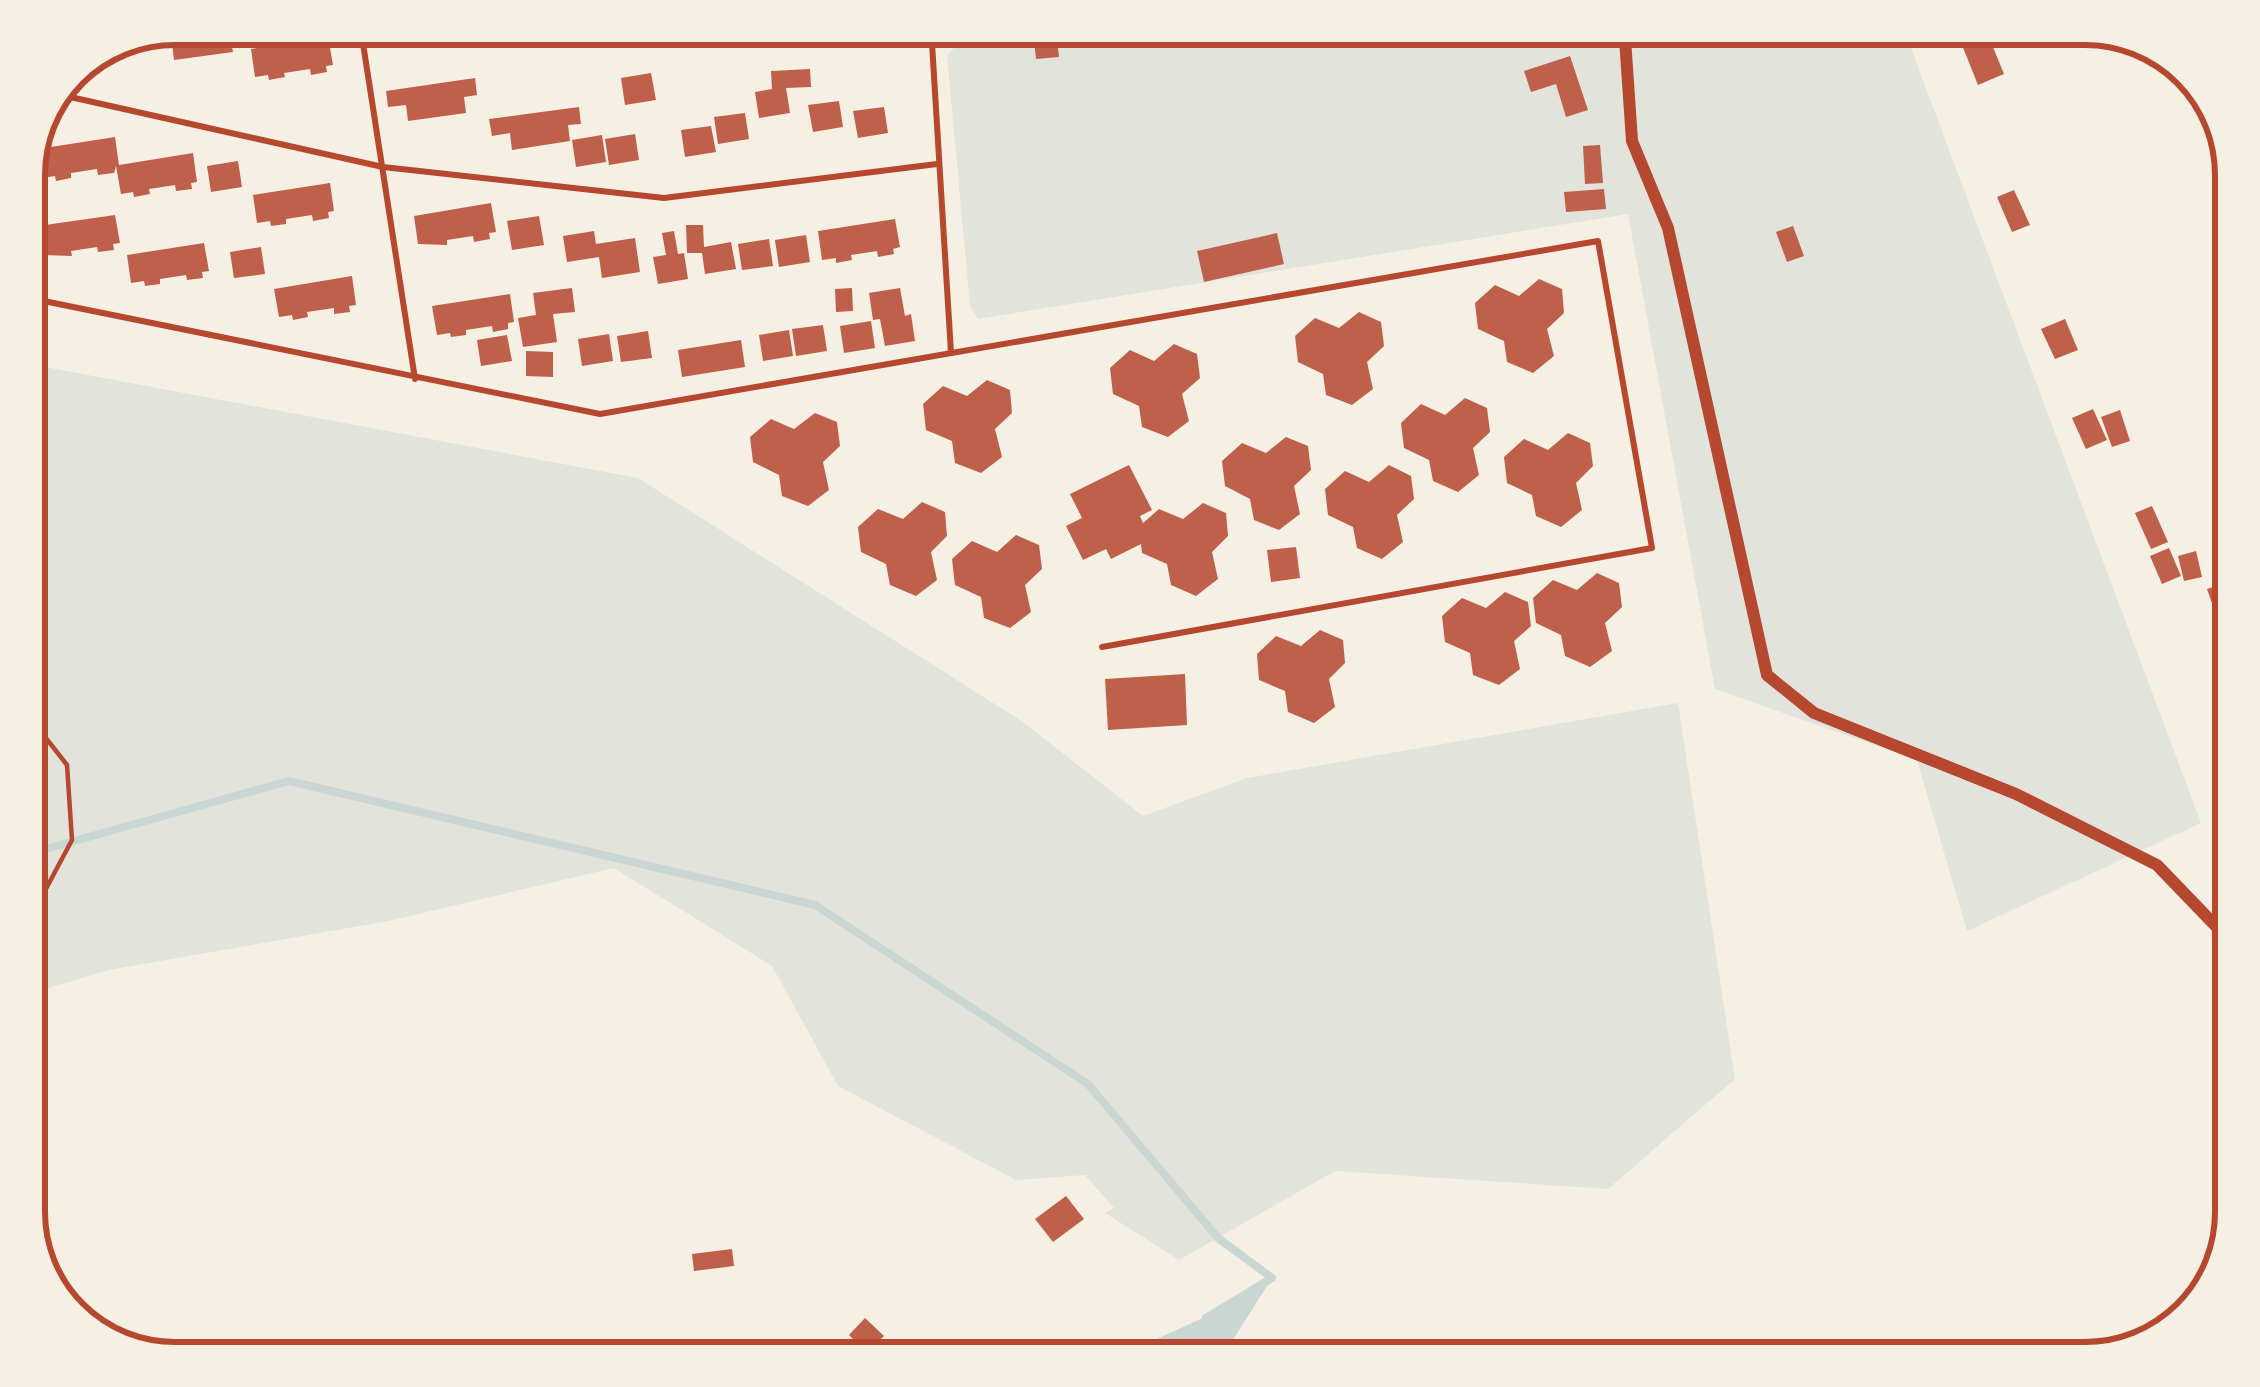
<svg xmlns="http://www.w3.org/2000/svg" width="2260" height="1387" font-family="'Work Sans',sans-serif">
<rect width="100%" height="100%" fill="#f6efe4"/>
<g fill="#e2e4dc">
<polygon points="1069,24 1902,24 2201,823 1967,931 1917,760 1715,689 1628,214 978,319 970,306 947,55 963,39"/>
<polygon points="24,363 638,478 1023,722 1143,816 1247,778 1678,703 1735,1079 1608,1189 1335,1171 1179,1260 1105,1213 1114,1208 1085,1175 1016,1180 838,1086 772,966 614,868 388,921 109,970 24,995"/>
</g>
<polygon fill="#c9d6d2" points="1272,1278 1229,1346 1189,1363 1104,1363 1216,1312"/>
<g fill="none" stroke-linecap="round" stroke-linejoin="round">
<polyline stroke="#c9d6d2" stroke-width="8" points="24,855 289,781 815,905 1088,1084 1218,1238 1272,1278 1206,1318"/>
</g>
<g fill="#bf614a">
<polygon points="190,24 242,24 244,33 230,36 233,52 174,60 172,43 154,46 152,33"/>
<polygon points="1056,29 1059,57 1036,59 1033,31"/>
<polygon points="1988,35 2004,74 1978,85 1962,45"/>
<polygon points="328,36 333,65 326,66 327,72 311,75 310,69 284,73 285,77 269,80 268,75 255,77 251,49"/>
<polygon points="1570,56 1588,110 1566,117 1556,84 1531,92 1524,71"/>
<polygon points="810,69 811,87 786,88 790,113 759,118 755,92 772,89 771,71"/>
<polygon points="651,73 656,100 625,105 621,78"/>
<polygon points="475,78 477,95 464,97 466,113 408,121 406,105 388,107 386,91"/>
<polygon points="839,101 843,127 813,132 808,105"/>
<polygon points="579,107 581,124 568,125 570,141 512,150 510,133 492,136 489,119"/>
<polygon points="884,107 888,133 858,138 853,111"/>
<polygon points="745,113 749,139 718,144 714,117"/>
<polygon points="711,126 716,152 685,157 681,130"/>
<polygon points="635,134 639,160 609,165 605,139"/>
<polygon points="602,135 606,162 576,167 572,140"/>
<polygon points="115,137 119,165 193,153 197,182 191,183 192,189 176,191 175,185 149,189 150,194 134,197 133,192 121,194 116,166 114,173 98,175 97,169 71,173 71,178 56,181 55,176 42,178 38,149"/>
<polygon points="1600,145 1603,183 1585,184 1583,146"/>
<polygon points="238,161 242,187 211,192 207,166"/>
<polygon points="330,183 334,211 328,212 329,218 313,221 312,215 286,219 286,224 271,226 270,221 257,223 253,195"/>
<polygon points="1604,189 1606,209 1566,212 1564,192"/>
<polygon points="2014,190 2030,225 2012,232 1997,197"/>
<polygon points="491,203 496,232 489,233 490,239 474,242 473,236 447,240 447,245 418,244 414,216"/>
<polygon points="115,215 120,243 113,244 114,250 98,252 97,247 71,251 72,256 43,255 38,226"/>
<polygon points="539,216 544,245 512,250 507,221"/>
<polygon points="895,219 900,247 893,249 894,254 878,257 877,251 851,255 852,260 836,263 836,258 822,260 818,231"/>
<polygon points="686,225 703,225 704,247 731,242 736,269 705,274 702,253 687,253"/>
<polygon points="1793,226 1804,256 1787,262 1776,232"/>
<polygon points="594,231 596,244 635,238 640,272 602,278 599,257 567,262 563,236"/>
<polygon points="674,231 678,254 684,253 688,279 658,284 653,257 666,255 662,233"/>
<polygon points="1277,233 1284,264 1204,282 1197,251"/>
<polygon points="806,235 810,262 779,267 775,240"/>
<polygon points="769,239 773,266 742,270 738,244"/>
<polygon points="204,243 209,271 202,272 203,278 187,280 186,275 160,279 160,284 145,286 144,281 131,283 127,255"/>
<polygon points="261,247 265,274 234,278 230,252"/>
<polygon points="352,276 356,305 349,306 350,312 334,314 334,308 307,312 308,317 293,320 292,315 279,317 274,289"/>
<polygon points="1539,279 1562,289 1564,313 1547,329 1554,356 1533,373 1507,362 1504,341 1478,329 1475,303 1495,285 1519,296"/>
<polygon points="572,288 575,312 553,314 557,342 523,347 518,318 536,315 533,293"/>
<polygon points="852,288 853,311 836,312 835,289"/>
<polygon points="900,288 905,316 911,314 915,341 885,346 880,319 873,320 869,293"/>
<polygon points="510,294 514,322 508,323 508,329 493,332 492,326 466,330 466,335 451,337 450,333 437,335 432,306"/>
<polygon points="1359,312 1381,322 1384,346 1367,362 1373,389 1352,405 1326,395 1323,374 1298,362 1295,336 1315,318 1339,328"/>
<polygon points="2065,319 2078,350 2055,359 2041,329"/>
<polygon points="871,321 875,348 844,353 840,326"/>
<polygon points="823,325 827,351 796,356 792,329"/>
<polygon points="789,330 793,356 763,361 759,335"/>
<polygon points="648,331 652,358 621,362 617,336"/>
<polygon points="609,334 613,361 582,366 578,339"/>
<polygon points="507,335 512,361 481,366 477,340"/>
<polygon points="741,340 745,367 682,377 678,350"/>
<polygon points="1174,344 1197,354 1200,378 1182,394 1189,421 1168,437 1142,427 1139,406 1113,394 1110,368 1130,350 1154,361"/>
<polygon points="526,351 553,352 553,377 526,376"/>
<polygon points="987,380 1010,390 1012,413 995,429 1002,457 981,473 955,463 952,441 926,430 923,404 943,386 967,396"/>
<polygon points="1465,398 1487,408 1490,432 1473,448 1479,475 1458,492 1433,481 1429,460 1404,448 1401,423 1421,404 1445,415"/>
<polygon points="2093,409 2107,440 2086,449 2072,418"/>
<polygon points="2120,410 2130,441 2112,447 2101,417"/>
<polygon points="815,413 837,422 840,446 823,462 829,490 808,506 782,496 779,475 753,462 750,437 771,419 794,429"/>
<polygon points="1568,433 1590,443 1593,466 1576,483 1582,510 1561,527 1536,516 1532,495 1507,483 1504,457 1524,439 1548,450"/>
<polygon points="1286,437 1308,446 1311,470 1294,486 1300,514 1279,530 1254,520 1250,499 1225,486 1222,461 1242,443 1266,453"/>
<polygon points="1129,465 1152,510 1140,516 1143,523 1159,509 1183,519 1203,503 1226,513 1228,536 1212,552 1218,579 1196,596 1171,585 1167,564 1142,553 1141,544 1111,559 1106,549 1083,560 1066,526 1082,518 1070,494"/>
<polygon points="1389,465 1411,476 1414,499 1397,515 1403,542 1382,559 1357,548 1353,527 1328,515 1325,489 1345,471 1369,482"/>
<polygon points="922,502 945,512 947,536 931,552 937,580 916,596 890,585 886,564 861,552 858,527 878,509 903,519"/>
<polygon points="2152,506 2168,542 2151,549 2135,513"/>
<polygon points="1016,535 1039,545 1042,569 1025,585 1031,612 1010,628 984,618 981,597 955,585 952,559 972,541 997,552"/>
<polygon points="1296,547 1300,578 1271,582 1267,550"/>
<polygon points="2169,548 2181,576 2162,584 2150,556"/>
<polygon points="2196,551 2202,577 2184,581 2178,556"/>
<polygon points="1597,573 1619,583 1622,607 1605,623 1612,651 1590,667 1565,656 1561,635 1536,623 1533,598 1553,580 1577,590"/>
<polygon points="2236,579 2236,608 2216,615 2207,589"/>
<polygon points="1505,592 1528,602 1531,626 1514,641 1520,669 1499,685 1473,675 1470,653 1445,642 1442,616 1462,598 1486,608"/>
<polygon points="1320,630 1343,640 1345,663 1329,679 1335,707 1314,723 1288,712 1285,691 1259,680 1257,654 1276,636 1301,646"/>
<polygon points="1185,674 1187,725 1108,730 1105,679"/>
<polygon points="1066,1196 1084,1219 1053,1242 1035,1219"/>
<polygon points="732,1249 734,1266 694,1271 692,1254"/>
<polygon points="865,1318 884,1336 867,1353 849,1335"/>
<polygon points="791,1343 803,1363 758,1363"/>
</g>
<g fill="none" stroke-linecap="round" stroke-linejoin="round">
<polyline stroke="#b5482f" stroke-width="4.5" points="24,710 67,765 72,840 24,930"/>
<g stroke="#b5482f" stroke-width="6">
<polyline points="360,24 415,379"/>
<polyline points="449,24 884,32 957,24"/>
<polyline points="931,27 951,353"/>
<polyline points="57,94 383,167 664,198 937,164"/>
<polyline points="24,297 600,414 1598,241 1652,548 1102,647"/>
</g>
<polyline stroke="#b5482f" stroke-width="12" points="1624,24 1632,141 1668,228 1767,675 1814,713 2016,794 2157,865 2236,947"/>
</g>
<path d="M0 0H2260V1387H0ZM175 45H2085A130 130 0 0 1 2215 175V1212A130 130 0 0 1 2085 1342H175A130 130 0 0 1 45 1212V175A130 130 0 0 1 175 45Z" fill="#f6efe4" fill-rule="evenodd"/>
<path fill="none" stroke="#b5482f" stroke-width="6" d="M175 45H2085A130 130 0 0 1 2215 175V1212A130 130 0 0 1 2085 1342H175A130 130 0 0 1 45 1212V175A130 130 0 0 1 175 45Z"/>
</svg>
